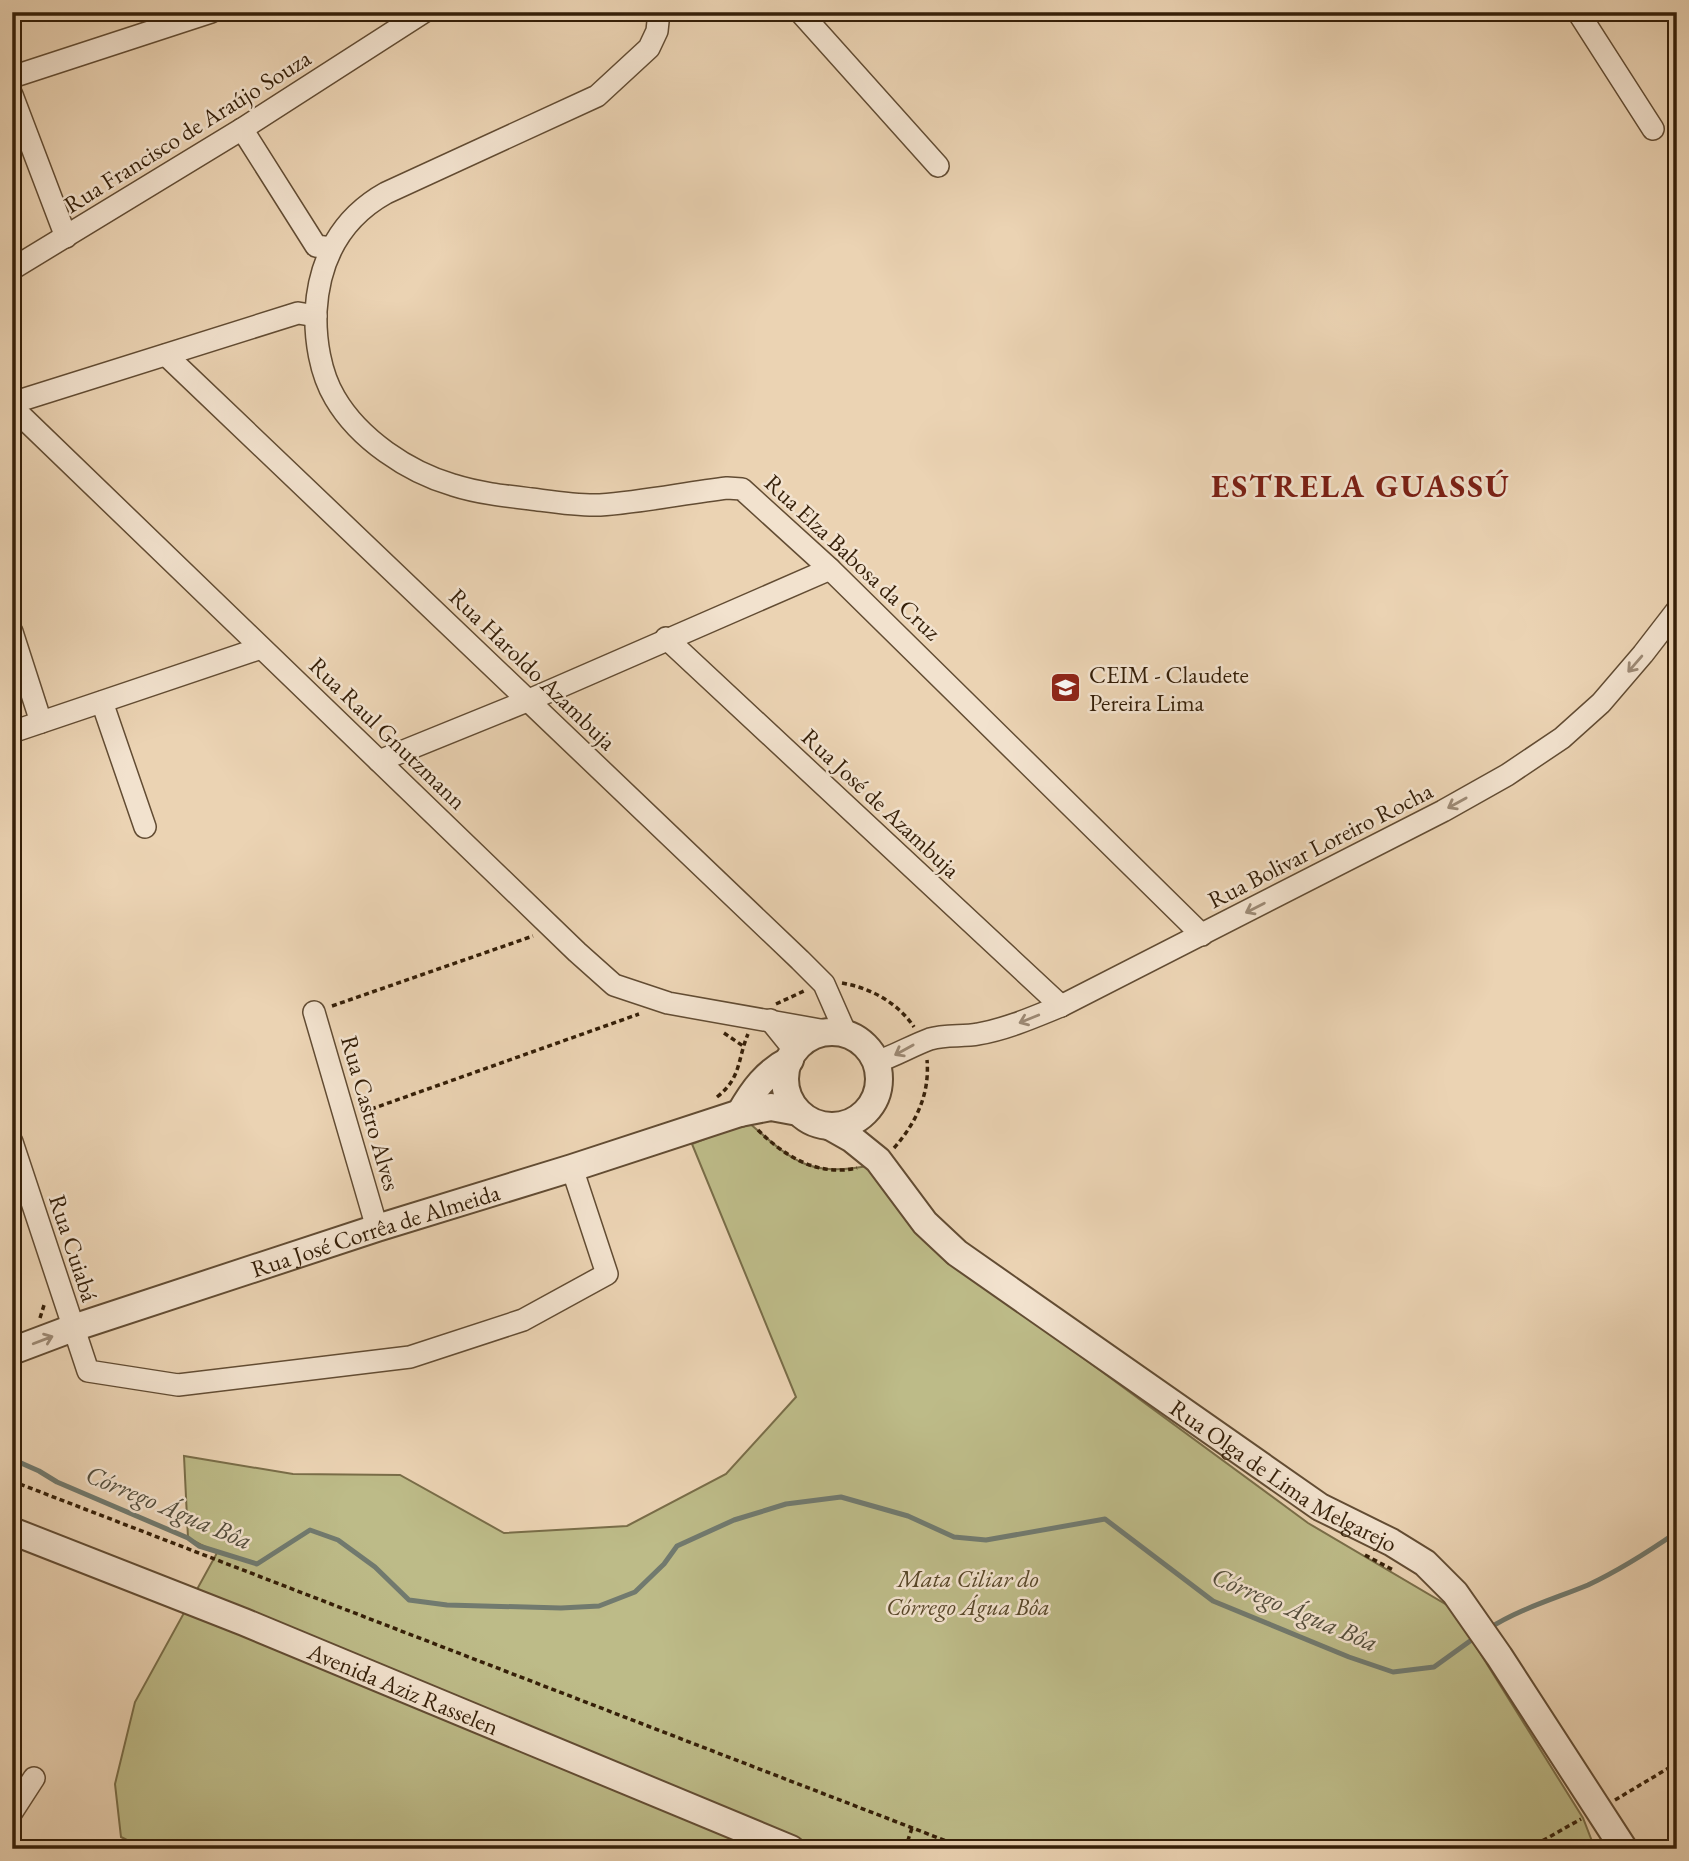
<svg xmlns="http://www.w3.org/2000/svg" width="1689" height="1861" font-family="'EB Garamond',serif">
<rect width="100%" height="100%" fill="#ebd3b3"/>
<filter id="stains"><feTurbulence type="fractalNoise" baseFrequency=".00286" numOctaves="4"/><feColorMatrix values="0 0 0 0 .2 0 0 0 0 .09 0 0 0 0 .02 0 0 0 .5 -.17"/></filter>
<radialGradient id="worn" r=".72"><stop offset=".6" stop-color="#630" stop-opacity="0"/><stop offset="1" stop-color="#630" stop-opacity=".3"/></radialGradient>
<path fill="#bdbb88" stroke="#796d48" stroke-width="2" d="M748,1122C792,1160 809,1179 871,1165L1003,1299L1308,1523L1452,1608L1583,1818L1595,1849H242L225,1841L217,1849H145L121,1837L115,1784L135,1702L217,1553L188,1538L184,1456L293,1474L400,1475L504,1533L627,1526L726,1474L796,1397L692,1144Z"/>
<g fill="none" stroke-linecap="round" stroke-linejoin="round">
<g stroke="#717a6f" stroke-width="5">
<polyline points="12,1459 39,1471 57,1482 188,1538 199,1546 257,1564 310,1530 338,1540 375,1567 409,1600 447,1605 561,1608 599,1606 635,1592 664,1564 677,1546 734,1520 786,1504 841,1497 908,1516 954,1537 986,1540 1105,1519 1213,1601 1349,1657 1393,1672 1434,1667 1477,1636"/>
<path d="M1488,1629C1519,1609 1554,1599 1588,1585C1620,1570 1648,1552 1677,1532"/>
</g>
<defs>
<g id="minor">
<path d="M659,12L657,31L649,48L597,96L386,193C341,218 319,260 316,311C315,339 320,373 335,398C359,439 408,472 453,485C478,493 505,496 531,499C554,502 578,506 600,505C643,502 685,493 727,488L742,489L830,569L1202,935"/>
<polyline points="800,12 938,166"/>
<polyline points="1578,12 1653,129"/>
<polyline points="12,77 211,12"/>
<polyline points="12,95 66,237"/>
<polyline points="242,129 316,246 331,248"/>
<polyline points="12,269 242,129 424,12"/>
<polyline points="166,355 800,960 824,984 846,1034"/>
<polyline points="12,403 298,313 316,316"/>
<polyline points="12,407 577,952 614,985 668,1003 837,1033"/>
<polyline points="12,632 41,722"/>
<polyline points="666,638 1061,1006"/>
<polyline points="102,702 145,827"/>
<polyline points="12,732 261,648"/>
<polyline points="379,761 527,701 830,569"/>
<polyline points="314,1012 377,1228"/>
<polyline points="770,1020 795,1051"/>
<path d="M876,1062C895,1056 911,1046 930,1039C945,1034 963,1037 978,1034C1007,1029 1034,1017 1061,1006L1443,811L1507,775L1562,738L1601,703L1643,654L1677,610"/>
<polyline points="12,1142 88,1371 178,1385 410,1357 523,1320 607,1274 572,1168"/>
<polyline points="12,1812 34,1778"/>
</g>
<g id="tertiary">
<circle cx="832" cy="1079" r="47"/>
<path d="M740,1113C753,1090 766,1072 790,1060"/>
<path id="s1" d="M829,1126L852,1139L878,1160L925,1223L957,1253L1320,1507L1391,1542L1425,1563L1455,1593L1499,1656L1624,1849"/>
<path id="s2" d="M12,1351L73,1328L377,1228L572,1168L740,1113L771,1107L798,1112"/>
<path id="s3" d="M12,1531L244,1622L791,1849"/>
</g>
</defs>
<use href="#minor" stroke="#624c33" stroke-width="24"/>
<use href="#tertiary" stroke="#624c33" stroke-width="30"/>
<g stroke="#351f08" stroke-width="3.5" stroke-dasharray="5 3.5" stroke-linecap="butt">
<path d="M842,983C871,988 898,1003 914,1027"/>
<polyline points="776,1004 804,991"/>
<polyline points="332,1006 533,936"/>
<polyline points="724,1033 743,1046"/>
<path d="M717,1097C742,1077 737,1060 748,1034"/>
<polyline points="363,1112 639,1014"/>
<path d="M758,1130C784,1156 818,1177 857,1168"/>
<path d="M894,1148C916,1123 930,1094 927,1060"/>
<polyline points="40,1318 45,1302"/>
<polyline points="12,1481 967,1849"/>
<polyline points="1365,1555 1395,1571"/>
<polyline points="1615,1800 1677,1763"/>
<polyline points="905,1849 912,1828"/>
<polyline points="1528,1849 1581,1819"/>
</g>
<use href="#minor" stroke="#f2e2ce" stroke-width="21"/>
<use href="#tertiary" stroke="#f2e2ce" stroke-width="26"/>
</g>
<defs><path id="oneway-shaft" d="M-6 0H5M1.5-3L5.5 0L1.5 3" fill="none" stroke-width="1.6" stroke-linecap="round" stroke-linejoin="round" transform="scale(1.75)"/></defs>
<g stroke="#9d8a75">
<use href="#oneway-shaft" transform="translate(1635 664) rotate(131)"/>
<use href="#oneway-shaft" transform="translate(1457 803) rotate(151)"/>
<use href="#oneway-shaft" transform="translate(1255 908) rotate(153)"/>
<use href="#oneway-shaft" transform="translate(1029 1019) rotate(158)"/>
<use href="#oneway-shaft" transform="translate(904 1050) rotate(151)"/>
<use href="#oneway-shaft" transform="translate(43 1340) rotate(-21)"/>
</g>
<defs>
<symbol id="school-square" viewBox="-11 -11 22 22"><rect x="-9" y="-9" width="18" height="18" rx="4" fill="#8f2418" stroke="#f2e2ce"/><path d="M0-5L7-2L0 1L-7-2ZM-4 1L0 2.5L4 1V4Q0 6-4 4Z" fill="#fff"/></symbol>
</defs>
<g fill-rule="evenodd">
<use href="#school-square" x="1048" y="670" width="35" height="35"/>
</g>
<g text-anchor="middle" dominant-baseline="central" stroke-width="5" stroke-linejoin="round" paint-order="stroke">
<g font-size="24" fill="#351f08" stroke="#f2e2ce">
<text transform="translate(187 131) rotate(-32)">Rua Francisco de Araújo Souza</text>
<text transform="translate(853 557) rotate(43)">Rua Elza Babosa da Cruz</text>
<text transform="translate(533 669) rotate(44)">Rua Haroldo Azambuja</text>
<text transform="translate(388 733) rotate(44)">Rua Raul Gnutzmann</text>
<text transform="translate(881 803) rotate(43)">Rua José de Azambuja</text>
<text transform="translate(1320 845) rotate(-27)">Rua Bolivar Loreiro Rocha</text>
<text transform="translate(371 1113) rotate(74)">Rua Castro Alves</text>
<text stroke="none"><textPath href="#s2" startOffset="383">Rua José Corrêa de Almeida</textPath></text>
<text transform="translate(74 1248) rotate(72)">Rua Cuiabá</text>
<text stroke="none"><textPath href="#s1" startOffset="578">Rua Olga de Lima Melgarejo</textPath></text>
<text stroke="none"><textPath href="#s3" startOffset="422">Avenida Aziz Rasselen</textPath></text>
</g>
<g font-size="24" fill="#351f08" stroke="#f2e2ce" text-anchor="start">
<text x="1089" y="674">CEIM - Claudete<tspan x="1089" dy="28">Pereira Lima</tspan></text>
</g>
<g font-size="24" font-style="italic" fill="#574628" stroke="#f2e2ce">
<text x="968" y="1578">Mata Ciliar do<tspan x="968" dy="28">Córrego Água Bôa</tspan></text>
</g>
<g font-size="26" font-style="italic" fill="#534d3b" stroke="#f2e2ce">
<text transform="translate(169 1507) rotate(23)">Córrego Água Bôa</text>
<text transform="translate(1295 1609) rotate(23)">Córrego Água Bôa</text>
</g>
<g font-size="32" font-weight="bold" letter-spacing="2" fill="#7a1f14" stroke="#f2e2ce">
<text x="1361" y="486">ESTRELA GUASSÚ</text>
</g>
</g>
<rect width="1689" height="1861" fill="none" stroke="#ebd3b3" stroke-width="42"/>
<rect x="14" y="14" width="1661" height="1833" fill="none" stroke="#351f08" stroke-width="3.5"/>
<rect x="21" y="21" width="1647" height="1819" fill="none" stroke="#351f08" stroke-width="2"/>
<rect width="100%" height="100%" filter="url(#stains)"/>
<rect width="100%" height="100%" fill="url(#worn)"/>
</svg>
